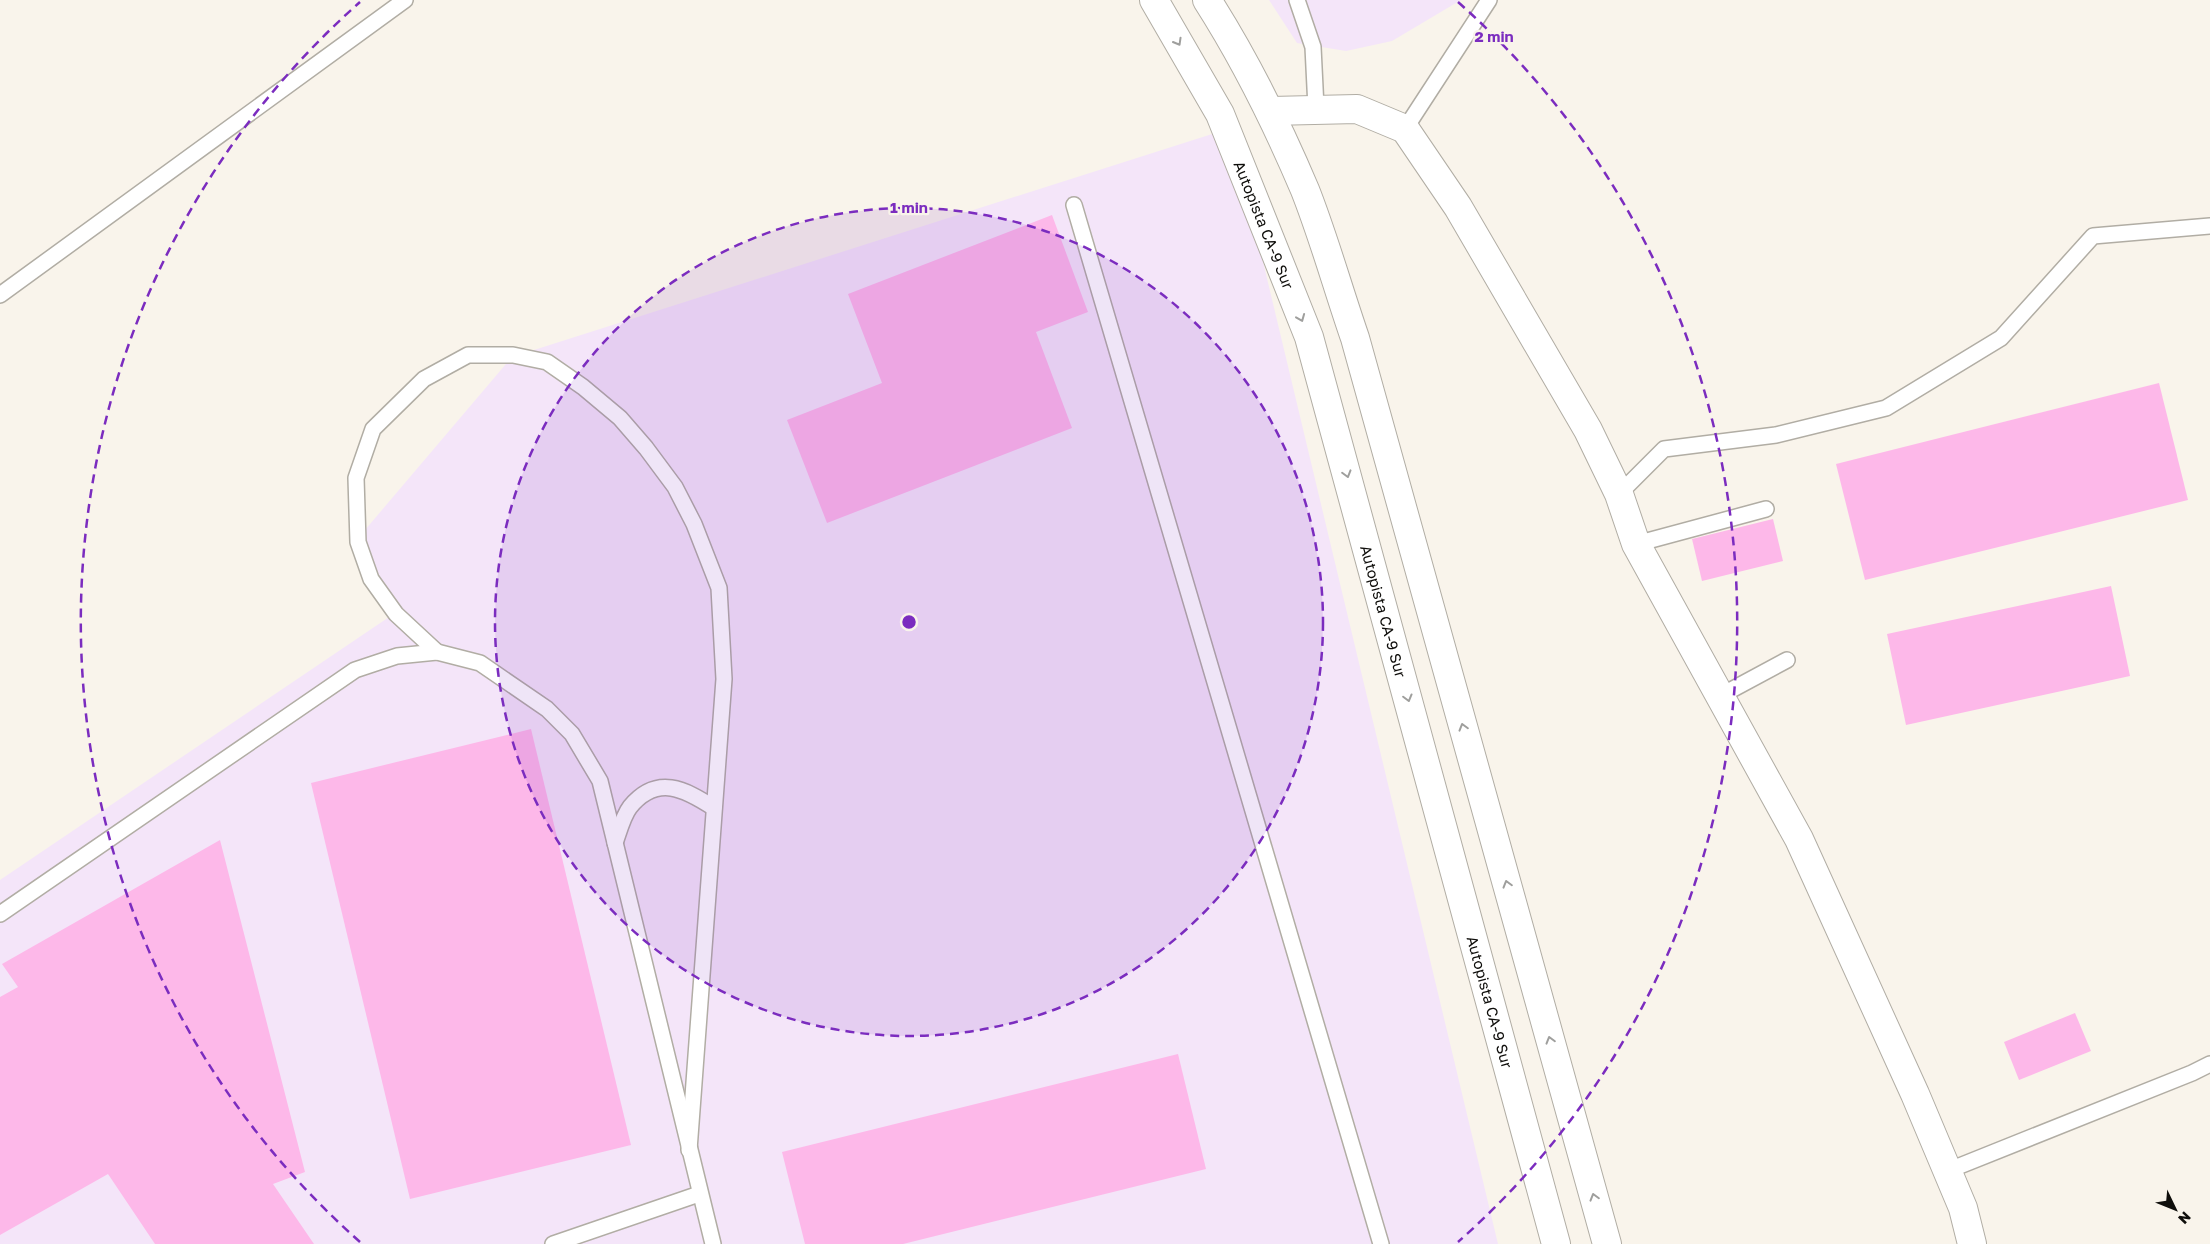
<svg xmlns="http://www.w3.org/2000/svg" width="2210" height="1244" font-family="'Golos Text',sans-serif">
<rect width="100%" height="100%" fill="#f9f4eb"/>
<g fill="#f4e5f9">
<polygon points="1269,0 1461,0 1392,41 1346,51 1297,43"/>
<polygon points="1231,128 1498,1244 0,1244 0,880 398,611 359,537 512,357"/>
</g>
<g fill="#fdb8e9">
<polygon points="1052,215 1088,312 1036,332 1072,428 827,523 787,420 882,383 848,294"/>
<polygon points="2159,383 2188,500 1865,580 1836,464"/>
<polygon points="1773,519 1783,561 1702,581 1692,539"/>
<polygon points="2111,586 2130,676 1906,725 1887,634"/>
<polygon points="531,729 631,1145 410,1199 311,783"/>
<polygon points="220,840 305,1172 273,1184 314,1244 155,1244 108,1174 0,1235 0,997 18,987 2,964"/>
<polygon points="2075,1013 2091,1051 2019,1080 2004,1042"/>
<polygon points="1178,1054 1206,1169 903,1244 805,1244 782,1152"/>
</g>
<g fill="none" stroke-linecap="round" stroke-linejoin="round">
<defs>
<g id="lane">
<polyline points="1297,0 1313,47 1316,108"/>
<polyline points="1405,129 1489,0"/>
<polyline points="1074,205 1381,1244"/>
<polyline points="0,295 405,0"/>
<polyline points="1619,494 1664,449 1776,435 1886,408 2001,338 2093,236 2210,226"/>
<polyline points="1636,544 1766,509"/>
<polyline points="437,652 396,614 371,579 358,542 356,478 373,429 424,379 468,355 513,355 547,362 583,387 620,418 646,448 675,487 694,524 719,588 724,679 689,1150"/>
<polyline points="1720,696 1787,660"/>
<path d="M615,843C619,832 623,816 630,807C657,774 685,789 714,808"/>
<polyline points="0,914 355,670 397,656 437,652 480,663 547,709 572,734 600,781 713,1244"/>
<polyline points="1947,1171 2192,1073 2210,1064"/>
<polyline points="553,1244 699,1194"/>
</g>
<polyline id="street" points="1271,111 1357,109 1405,129 1458,207 1588,430 1619,494 1636,544 1799,839 1915,1094 1963,1208 1972,1244"/>
<g id="highway">
<path id="s1" d="M1154,0L1220,114L1309,337L1556,1244"/>
<path d="M1207,0C1246,61 1277,124 1305,190C1324,238 1338,289 1355,338L1607,1244"/>
</g>
</defs>
<use href="#lane" stroke="#b1ada4" stroke-width="18"/>
<use href="#street" stroke="#b1ada4" stroke-width="30"/>
<use href="#highway" stroke="#b1ada4" stroke-width="30"/>
<use href="#lane" stroke="#fff" stroke-width="15"/>
<use href="#street" stroke="#fff" stroke-width="28"/>
<use href="#highway" stroke="#fff" stroke-width="28"/>
</g>
<defs><path id="oneway-chevron" d="M-2-3.5L2.5 0L-2 3.5" fill="none" stroke-width="1.6" stroke-linecap="round" stroke-linejoin="round" transform="scale(1.25)"/></defs>
<g stroke="#9f9f9d">
<use href="#oneway-chevron" transform="translate(1178 42) rotate(60)"/>
<use href="#oneway-chevron" transform="translate(1301 318) rotate(68)"/>
<use href="#oneway-chevron" transform="translate(1347 474) rotate(74)"/>
<use href="#oneway-chevron" transform="translate(1408 698) rotate(75)"/>
<use href="#oneway-chevron" transform="translate(1463 727) rotate(-106)"/>
<use href="#oneway-chevron" transform="translate(1507 884) rotate(-106)"/>
<use href="#oneway-chevron" transform="translate(1550 1040) rotate(-106)"/>
<use href="#oneway-chevron" transform="translate(1594 1197) rotate(-106)"/>
</g>
<circle cx="909" cy="622" r="414" fill="#7b2cbf" fill-opacity=".12"/>
<g fill="none" stroke="#7b2cbf" stroke-width="2.5" stroke-dasharray="9 6">
<circle cx="909" cy="622" r="414"/>
<path d="M360 1242A828 828 0 0 1 360 2M1458 2A828 828 0 0 1 1458 1242"/>
</g>
<g text-anchor="middle" dominant-baseline="central" stroke-width="4.5" stroke-linejoin="round" paint-order="stroke">
<g font-size="15" fill="#0f0e0b" stroke="#f9f4eb">
<text stroke="none"><textPath href="#s1" startOffset="251">Autopista CA-9 Sur</textPath></text>
<text stroke="none"><textPath href="#s1" startOffset="656">Autopista CA-9 Sur</textPath></text>
<text stroke="none"><textPath href="#s1" startOffset="1061">Autopista CA-9 Sur</textPath></text>
</g>
</g>
<circle cx="909" cy="622" r="8" fill="#7b2cbf" stroke="#f9f4eb" stroke-width="2.5"/>
<g font-size="15" text-anchor="middle" font-weight="bold" fill="#7b2cbf" stroke="#f9f4eb" stroke-width="4.5" stroke-linejoin="round" paint-order="stroke">
<text x="1494" y="42">2 min</text>
<text x="909" y="213">1 min</text>
</g>
<g transform="translate(2175 1209) rotate(133)" stroke="#f9f4eb" stroke-width="4" paint-order="stroke">
<path d="M0-4L9 19L0 12L-9 19Z" fill="#0f0e0b"/>
<text y="-8" font-size="14" font-weight="bold" text-anchor="middle" fill="#0f0e0b">N</text>
</g>
</svg>
